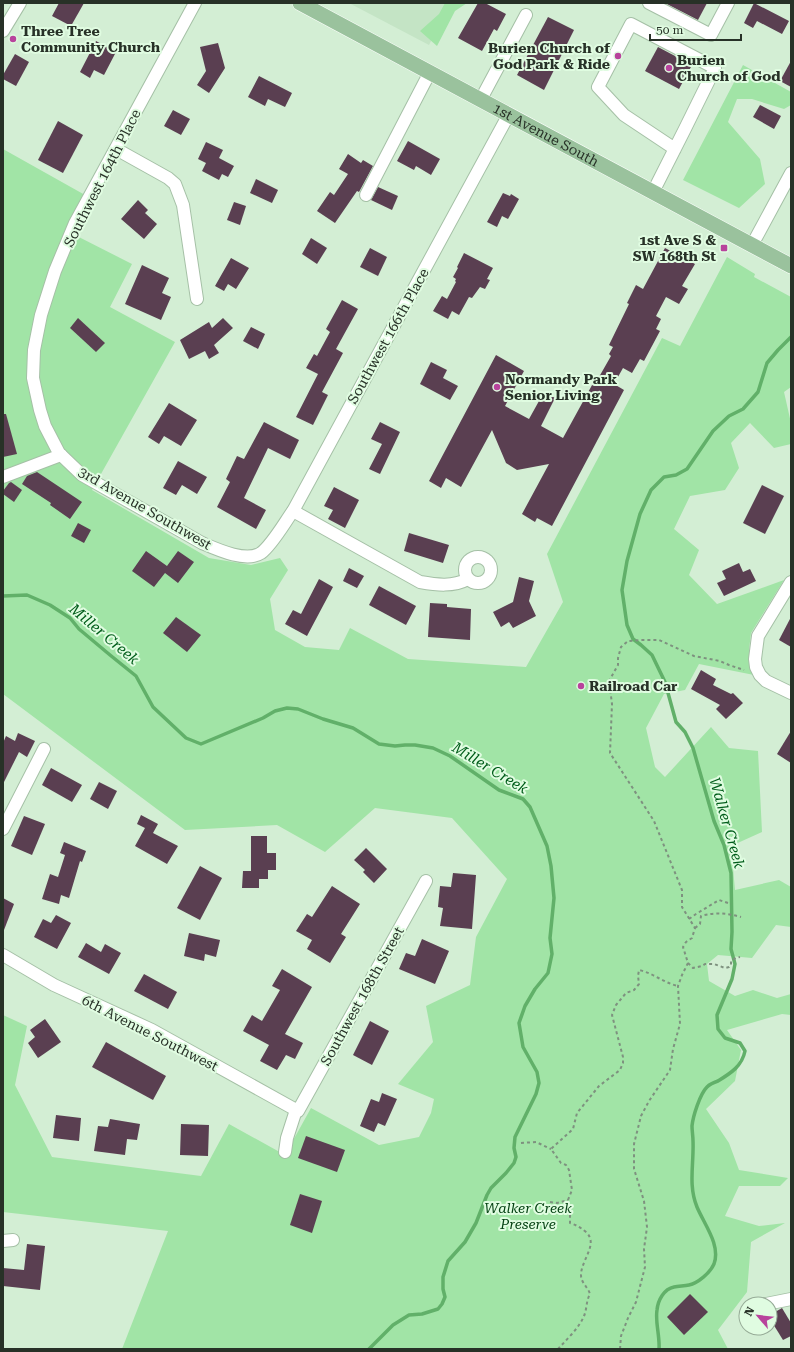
<svg xmlns="http://www.w3.org/2000/svg" width="794" height="1352" font-family="'Roboto Serif',serif">
<rect width="100%" height="100%" fill="#d3eed4"/>
<polygon fill="#c4e4c5" points="349,3 451,3 429,45"/>
<g fill="#a1e4a6">
<polygon points="445,3 467,3 455,11 437,46 420,31 439,14"/>
<polygon points="743,65 791,92 791,105 784,109 752,99 737,99 728,122 760,159 765,184 739,208 683,180"/>
<polygon points="3,149 85,195 67,231 132,264 110,307 175,342 92,490 209,558 251,565 280,558 288,570 270,599 275,630 305,647 339,650 350,628 408,659 526,667 563,602 547,554 662,338 680,346 727,257 755,274 754,277 791,297 791,387 784,392 791,423 791,444 774,448 750,423 731,443 739,468 725,490 690,496 674,529 699,550 689,575 717,604 784,580 751,633 749,650 752,651 754,675 699,664 685,690 664,694 646,728 655,767 665,777 711,727 729,748 758,751 762,832 731,846 735,890 779,880 791,887 791,927 776,925 752,958 718,955 707,964 709,981 735,996 753,990 777,998 791,994 791,1015 782,1014 727,1030 741,1050 735,1081 706,1109 729,1143 739,1170 788,1178 780,1186 739,1186 725,1216 759,1226 785,1223 751,1242 747,1292 718,1330 728,1349 122,1349 168,1231 3,1212 3,1015 27,1026 15,1085 52,1157 201,1176 229,1124 285,1155 311,1108 379,1145 419,1137 431,1113 434,1099 398,1084 433,1042 426,1006 470,985 476,937 507,879 452,818 375,808 325,852 277,825 185,830 3,694"/>
</g>
<g fill="none" stroke-linecap="round" stroke-linejoin="round">
<g stroke="#61b069" stroke-width="3.5">
<polyline points="3,596 27,595 50,605 70,618 79,629 110,655 136,676 153,707 186,738 201,744 263,718 275,711 287,708 298,709 323,719 353,728 379,744 395,746 405,745 415,745 433,748 450,756 499,790 523,799 530,807 547,846 551,866 554,898 550,938 552,954 548,973 535,989 525,1006 519,1023 523,1047 537,1072 539,1083 536,1094 515,1137 514,1148 516,1157 514,1163 506,1173 491,1188 487,1195 476,1223 465,1242 448,1261 443,1277 443,1289 445,1297 442,1304 438,1309 422,1314 409,1315 393,1325 369,1349"/>
<path d="M659,1349C660,1336 655,1322 657,1310C658,1300 664,1289 674,1287C679,1286 684,1286 689,1285C698,1283 710,1273 714,1264C721,1245 704,1224 697,1207C688,1185 694,1164 693,1141C693,1136 692,1131 692,1126C693,1116 700,1094 707,1087C710,1084 715,1082 718,1081C731,1073 742,1066 745,1051L740,1043L725,1038L718,1029L717,1015L732,979L735,964L731,949L732,932L731,873L724,845L714,821L693,748L685,732L676,722L665,682L652,655L641,645L633,639L627,625L622,590L627,561L640,514L651,490L664,477L676,475L687,469L713,431L729,416L743,409L758,392L767,363L778,350L791,337"/>
</g>
</g>
<g fill="#5a3f51">
<polygon points="59,3 84,3 71,26 52,16"/>
<polygon points="478,3 485,3 506,14 497,31 494,29 482,51 458,38"/>
<polygon points="665,3 707,3 698,20"/>
<polygon points="754,3 789,21 782,34 757,21 753,28 744,23"/>
<polygon points="548,17 574,30 544,90 517,75"/>
<polygon points="96,41 116,52 104,75 94,70 90,78 80,72"/>
<polygon points="218,43 225,68 209,93 197,85 206,71 200,47"/>
<polygon points="658,47 692,65 679,89 645,71"/>
<polygon points="15,54 29,62 16,86 3,79 3,75"/>
<polygon points="791,61 791,87 780,81"/>
<polygon points="259,76 292,93 285,107 268,99 265,106 248,97"/>
<polygon points="760,105 781,116 774,129 753,117"/>
<polygon points="173,110 190,119 181,135 164,126"/>
<polygon points="58,121 83,135 63,173 38,160"/>
<polygon points="408,141 440,159 431,175 416,166 414,170 397,161"/>
<polygon points="206,142 223,150 219,158 234,166 228,177 222,174 219,180 202,171 206,163 198,159"/>
<polygon points="348,154 361,163 363,160 373,166 359,192 357,191 335,223 317,211 330,192 334,195 348,174 339,169"/>
<polygon points="256,179 278,190 272,203 250,193"/>
<polygon points="378,187 398,196 392,210 371,200"/>
<polygon points="503,193 510,196 511,194 519,199 508,219 502,216 497,227 487,222"/>
<polygon points="138,200 148,210 145,213 157,224 144,239 121,219"/>
<polygon points="234,202 246,206 240,225 227,220"/>
<polygon points="311,238 327,248 317,264 302,254"/>
<polygon points="370,248 387,257 378,276 360,267"/>
<polygon points="665,248 695,264 682,286 688,289 679,304 666,297 656,316 661,319 656,329 660,331 644,361 640,359 632,373 623,368 614,384 624,390 552,526 537,518 535,522 522,514 549,464 517,470 506,463 492,430 461,487 446,478 441,488 429,481 496,355 524,371 505,406 529,419 544,392 555,398 541,426 563,438 597,376 599,377 611,356 609,354 613,347 609,345 629,304 627,303 636,285 643,289"/>
<polygon points="464,253 493,268 487,279 490,280 485,289 480,287 472,298 469,297 459,315 452,311 448,319 433,311 442,296 447,299 456,282 455,281 456,279 453,277 458,268 457,267"/>
<polygon points="231,258 249,268 236,289 228,284 224,291 215,286"/>
<polygon points="142,265 169,278 162,293 171,297 161,320 125,304"/>
<polygon points="342,300 358,309 336,349 343,353 322,392 328,395 313,425 296,417 318,374 306,368 314,354 317,356 330,332 326,329"/>
<polygon points="78,318 105,343 96,352 70,328"/>
<polygon points="223,318 233,328 214,345 219,353 209,359 205,351 189,359 180,340 209,322 212,328"/>
<polygon points="251,327 265,334 258,349 243,341"/>
<polygon points="431,362 447,370 443,378 458,386 450,400 420,384"/>
<polygon points="169,403 197,420 181,446 164,436 159,444 148,437"/>
<polygon points="3,414 6,414 17,454 3,457"/>
<polygon points="264,422 299,440 290,459 268,448 244,498 266,510 256,529 217,507 230,482 226,479 237,456 244,459"/>
<polygon points="380,422 400,432 380,474 369,469 382,444 371,439"/>
<polygon points="178,461 207,477 197,494 182,485 176,495 163,488"/>
<polygon points="37,472 82,502 70,519 50,505 51,503 22,484 27,476"/>
<polygon points="11,482 22,490 14,502 3,494 3,491 9,483"/>
<polygon points="762,485 784,496 765,534 743,523"/>
<polygon points="334,487 359,500 345,528 328,519 333,510 324,506"/>
<polygon points="78,523 91,530 84,543 71,536"/>
<polygon points="409,533 449,545 443,563 404,551"/>
<polygon points="146,551 167,566 178,551 194,562 178,583 165,573 154,587 132,571"/>
<polygon points="739,563 743,572 750,569 756,581 724,596 717,583 726,579 722,571"/>
<polygon points="349,568 364,576 357,588 343,581"/>
<polygon points="519,577 534,581 529,601 536,616 513,628 509,622 501,627 493,612 513,602"/>
<polygon points="319,579 333,587 307,636 285,624 293,610 301,614"/>
<polygon points="379,586 416,606 406,625 369,605"/>
<polygon points="430,603 447,604 447,607 471,609 470,640 428,637"/>
<polygon points="176,617 201,635 187,652 163,633"/>
<polygon points="791,617 791,647 779,640"/>
<polygon points="701,670 716,679 713,685 731,694 733,693 743,703 726,719 716,709 720,705 691,689"/>
<polygon points="791,731 791,763 777,754"/>
<polygon points="18,733 35,741 27,757 19,752 3,784 3,743 6,736 15,741"/>
<polygon points="51,768 82,785 72,802 42,785"/>
<polygon points="99,782 117,791 108,809 90,799"/>
<polygon points="141,815 158,824 153,833 178,846 167,864 135,846 145,828 137,824"/>
<polygon points="24,816 45,824 32,855 11,846"/>
<polygon points="251,836 267,836 267,853 276,853 276,870 268,870 268,879 259,879 259,888 242,888 243,871 251,871"/>
<polygon points="64,842 86,851 82,862 80,861 69,898 61,895 59,904 42,899 50,874 58,877 65,855 60,853"/>
<polygon points="366,848 387,869 374,883 363,872 365,870 354,860"/>
<polygon points="200,866 222,878 200,920 177,908"/>
<polygon points="453,873 476,875 472,929 440,926 443,908 438,907 440,886 451,887"/>
<polygon points="332,886 360,904 341,934 346,937 330,963 307,949 312,940 296,931 307,914 312,917"/>
<polygon points="3,898 14,904 4,930 3,930"/>
<polygon points="56,915 71,923 57,949 34,937 43,919 51,923"/>
<polygon points="189,933 220,940 216,957 205,954 204,961 184,956"/>
<polygon points="422,939 449,951 435,984 399,969 406,953 415,956"/>
<polygon points="86,943 101,952 105,944 121,953 109,974 78,957"/>
<polygon points="282,969 312,987 285,1034 303,1043 295,1059 286,1055 277,1070 260,1061 269,1045 243,1031 252,1015 262,1021 280,990 272,986"/>
<polygon points="144,974 177,992 168,1009 134,991"/>
<polygon points="45,1019 61,1042 38,1058 28,1043 35,1037 30,1030"/>
<polygon points="370,1021 389,1031 372,1065 353,1055"/>
<polygon points="106,1042 166,1076 153,1100 92,1067"/>
<polygon points="382,1093 397,1099 385,1126 378,1123 374,1132 360,1126 371,1099 379,1102"/>
<polygon points="56,1115 81,1118 79,1141 53,1138"/>
<polygon points="110,1119 140,1124 137,1140 127,1139 125,1155 94,1151 98,1126 108,1127"/>
<polygon points="181,1124 209,1125 208,1156 180,1155"/>
<polygon points="306,1136 345,1150 337,1172 298,1158"/>
<polygon points="300,1194 322,1201 312,1233 290,1225"/>
<polygon points="27,1244 45,1246 40,1290 3,1286 3,1268 24,1270"/>
<polygon points="690,1294 708,1312 684,1335 667,1317"/>
<polygon points="782,1308 791,1323 791,1336 783,1340 770,1319 770,1315"/>
</g>
<g fill="none" stroke-linecap="round" stroke-linejoin="round">
<defs>
<g id="minor">
<path d="M195,3L75,223L55,271L41,315L34,350L33,378L40,410L45,426L59,453L82,475L202,543C216,549 246,563 261,553C272,545 285,522 293,511L509,114"/>
<polyline points="649,3 711,35 728,3"/>
<polyline points="3,31 20,3"/>
<polyline points="481,99 526,15"/>
<polyline points="116,149 168,178 175,184 183,205 197,299"/>
<path d="M653,192C674,151 695,109 715,68L631,24L598,87L624,115L675,149"/>
<polyline points="366,195 430,72"/>
<polyline points="752,245 791,173"/>
<polyline points="3,477 61,455"/>
<path d="M293,511L420,582C437,585 453,587 468,579"/>
<circle cx="478" cy="570" r="13"/>
<polyline points="791,582 758,636 755,659 756,667 760,675 766,681 791,693"/>
<polyline points="3,829 44,749"/>
<polyline points="3,955 54,985 152,1030 298,1111 426,881"/>
<polyline points="285,1152 287,1138 296,1110"/>
<polyline points="3,1241 13,1240"/>
<polyline points="766,1304 791,1299"/>
</g>
<g id="major">
<path id="s1" d="M300,3L791,266"/>
</g>
</defs>
<use href="#minor" stroke="#a5c0a6" stroke-width="14"/>
<use href="#major" stroke="#fff" stroke-width="16"/>
<g stroke="#7e917f" stroke-width="2" stroke-dasharray="3 3" stroke-linecap="butt">
<polyline points="689,919 696,914 719,900 731,904"/>
<path d="M695,928L700,924L701,916C715,912 727,913 741,917"/>
<polyline points="688,963 693,968 702,966 705,964 714,964 725,968 729,967 731,965 731,961 736,958 740,957"/>
<polyline points="521,1143 536,1142 551,1149"/>
<polyline points="550,1202 557,1203 568,1200"/>
<path d="M558,1349C567,1339 579,1328 584,1316C587,1309 586,1301 590,1294C588,1287 581,1283 581,1275C581,1260 599,1244 586,1232C580,1227 576,1225 570,1223V1208L568,1200L572,1190L569,1170L566,1165L561,1163L551,1149L573,1129L577,1113L586,1102L599,1086L620,1070L623,1063V1057L612,1015L616,1005L626,993L634,990L639,984L638,976L639,970C653,973 664,983 678,986"/>
<polyline points="620,1349 621,1336 628,1318 636,1302 645,1267 644,1249 647,1227 644,1201 634,1169 634,1144 641,1116 649,1101 670,1070 673,1049 680,1024 678,986 682,975 688,963 683,947 686,942 692,938 695,928 682,907 682,890 654,821 610,753 612,704 609,681 618,665 618,658 621,647 628,641 641,640 659,640 694,656 720,661 729,665 744,670"/>
</g>
<use href="#minor" stroke="#fff" stroke-width="12"/>
<use href="#major" stroke="#9ac29d" stroke-width="15"/>
</g>
<g fill="#b8439c" stroke="#e0fce1" stroke-width="1.5">
<circle cx="13" cy="39" r="4"/>
<circle cx="618" cy="56" r="4"/>
<circle cx="669" cy="68" r="4"/>
<rect x="720" y="244" width="8" height="8" rx="2"/>
<circle cx="497" cy="387" r="4"/>
<circle cx="581" cy="686" r="4"/>
</g>
<g text-anchor="middle" dominant-baseline="central" stroke-width="4" stroke-linejoin="round" paint-order="stroke">
<g font-size="14" font-weight="bold" fill="#273127" stroke="#e0fce1" text-anchor="start">
<text x="21" y="31">Three Tree<tspan x="21" dy="16">Community Church</tspan></text>
<text x="610" y="48" text-anchor="end">Burien Church of<tspan x="610" dy="16">God Park &amp; Ride</tspan></text>
<text x="677" y="60">Burien<tspan x="677" dy="16">Church of God</tspan></text>
<text x="716" y="240" text-anchor="end">1st Ave S &amp;<tspan x="716" dy="16">SW 168th St</tspan></text>
<text x="505" y="379">Normandy Park<tspan x="505" dy="16">Senior Living</tspan></text>
<text x="589" y="686">Railroad Car</text>
</g>
<g font-size="14" fill="#273127" stroke="#e0fce1">
<text stroke="none"><textPath href="#s1" startOffset="279">1st Avenue South</textPath></text>
<text transform="translate(102 178) rotate(-63)">Southwest 164th Place</text>
<text transform="translate(388 336) rotate(-61)">Southwest 166th Place</text>
<text transform="translate(145 508) rotate(30)">3rd Avenue Southwest</text>
<text transform="translate(362 996) rotate(-61)">Southwest 168th Street</text>
<text transform="translate(150 1033) rotate(27)">6th Avenue Southwest</text>
</g>
<g font-size="14" font-style="italic" fill="#054213" stroke="#e0fce1">
<text x="528" y="1208">Walker Creek<tspan x="528" dy="16">Preserve</tspan></text>
</g>
<g font-size="15" font-style="italic" fill="#005d1a" stroke="#e0fce1">
<text transform="translate(104 634) rotate(40)">Miller Creek</text>
<text transform="translate(490 768) rotate(31)">Miller Creek</text>
<text transform="translate(727 823) rotate(74)">Walker Creek</text>
</g>
</g>
<rect width="794" height="1352" fill="none" stroke="#273127" stroke-width="8"/>
<g transform="translate(758 1316) rotate(298)"><circle r="19" fill="#e0fce1" stroke="#96ab97"/>
<path d="M0-3L7 15L0 10L-7 15Z" fill="#b8439c"/>
<text y="-6" font-size="11" font-weight="bold" text-anchor="middle" fill="#273127">N</text>
</g>
<path d="M650 34v6h91v-6" fill="none" stroke="#273127" stroke-width="2"/>
<text x="656" y="34" font-size="12" fill="#273127" stroke="#e0fce1" stroke-width="3" paint-order="stroke">50 m</text>
</svg>
